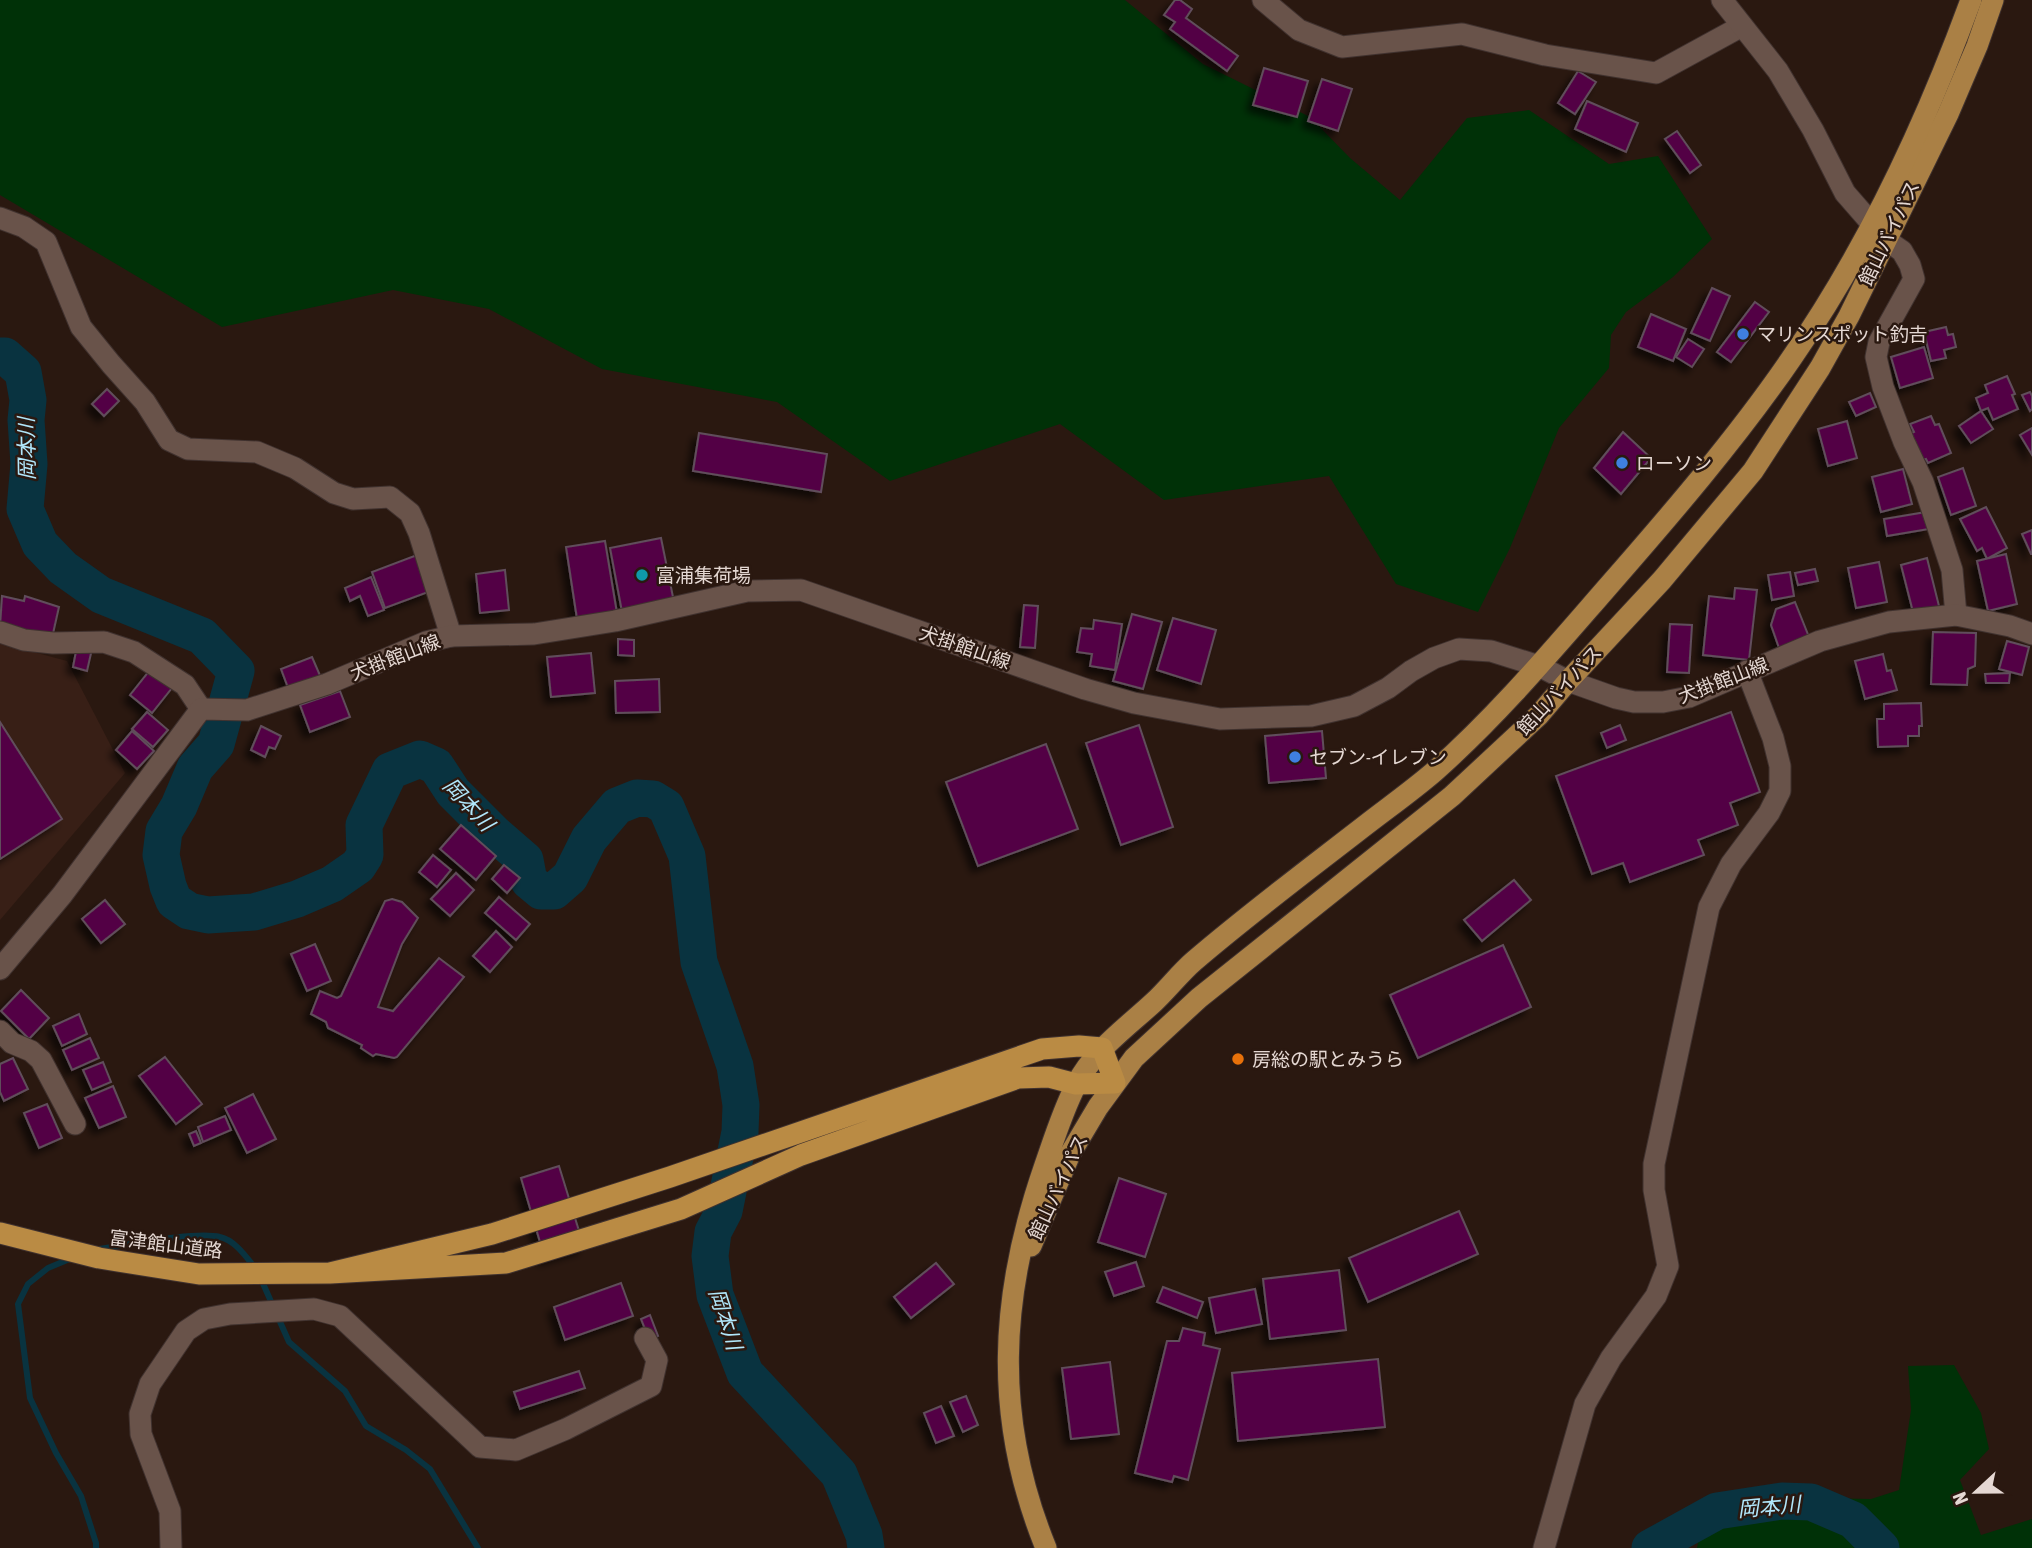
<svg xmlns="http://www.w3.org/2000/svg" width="2032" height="1548" font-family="'Asap Condensed','Noto Sans JP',sans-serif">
<defs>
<filter id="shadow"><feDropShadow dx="-6" dy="6" stdDeviation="3.5" flood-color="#0009"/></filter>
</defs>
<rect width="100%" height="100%" fill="#2a1810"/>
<polygon fill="#381f16" points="0,643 67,661 125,773 0,920"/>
<g fill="#003107">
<polygon points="0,0 1125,0 1203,64 1310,117 1350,158 1400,200 1467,118 1529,110 1609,164 1658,156 1712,239 1673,277 1626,312 1611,335 1609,368 1559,428 1510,548 1478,612 1396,584 1329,476 1164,500 1060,424 890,481 777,402 602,369 489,309 393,290 222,327 0,195"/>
<polygon points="1954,1365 1981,1413 1989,1449 1960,1480 1981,1535 2032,1519 2032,1548 1697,1548 1707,1496 1871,1499 1899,1490 1911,1410 1908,1366"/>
</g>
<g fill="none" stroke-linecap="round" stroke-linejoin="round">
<g stroke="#093340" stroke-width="6">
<path d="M99,1249C127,1245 196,1231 220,1237C235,1240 247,1258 256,1269"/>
<polyline points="72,1258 48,1268 28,1284 18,1304 30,1398 56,1453 81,1496 96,1543 96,1548"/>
<polyline points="261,1279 289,1342 345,1391 366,1426 406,1450 430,1469 478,1548"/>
</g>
<g stroke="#093340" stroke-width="37">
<polyline points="0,356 5,356 23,372 28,400 26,420 29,464 25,509 40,544 63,568 101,595 202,636 236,671 216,744 195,768 179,806 164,831 161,855 168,886 174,901 189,911 208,915 254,912 297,899 332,884 358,866 365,855 364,825 390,771 420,759 436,766 453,792 495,834 525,860 529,881 541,891 554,891 570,877 589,839 617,806 637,798 653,799 666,807 687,856 699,962 735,1066 741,1105 740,1132 724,1211 713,1232 710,1256 715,1295 745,1373 839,1474 864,1535 866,1548"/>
<polyline points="1650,1548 1717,1511 1782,1501 1811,1502 1853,1520 1881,1548"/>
</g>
</g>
<g fill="#530644" stroke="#614e5b" stroke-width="2" filter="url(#shadow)">
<polygon points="1175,0 1180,0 1192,9 1186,18 1238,56 1227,71 1170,29 1175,22 1164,15"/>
<polygon points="1264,68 1308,81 1297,117 1253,105"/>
<polygon points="1578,71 1596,82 1575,114 1558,103"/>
<polygon points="1322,79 1352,89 1338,131 1308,121"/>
<polygon points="1587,101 1638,123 1626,152 1575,129"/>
<polygon points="1677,131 1701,165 1690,173 1665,139"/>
<polygon points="1712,288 1730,296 1710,341 1691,333"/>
<polygon points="1755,302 1769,312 1731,362 1717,352"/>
<polygon points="1651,314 1686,329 1673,361 1638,347"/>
<polygon points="1946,327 1948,335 1953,334 1956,347 1944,350 1946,358 1931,361 1924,332"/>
<polygon points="1688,339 1704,349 1692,367 1676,357"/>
<polygon points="1924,347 1933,378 1900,388 1891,357"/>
<polygon points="2007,376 2015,394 2012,395 2018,409 1993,420 1988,408 1981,411 1976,398 1988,393 1985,385"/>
<polygon points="107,389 119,401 104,416 92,404"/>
<polygon points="2030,392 2032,396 2032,409 2030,411 2022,395"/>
<polygon points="1870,393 1876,407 1856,416 1849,402"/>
<polygon points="1981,411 1993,429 1971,443 1959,426"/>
<polygon points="1931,416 1935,425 1939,424 1951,453 1928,463 1926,459 1923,460 1911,433 1914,432 1910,424"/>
<polygon points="1847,421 1857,458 1828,466 1818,429"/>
<polygon points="2032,428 2032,455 2020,435"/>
<polygon points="1623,432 1651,458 1621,494 1594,468"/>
<polygon points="699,433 827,454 821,492 693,471"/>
<polygon points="1963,468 1976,506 1951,515 1938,477"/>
<polygon points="1903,469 1912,504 1881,512 1872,477"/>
<polygon points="1986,507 2007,548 1987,559 1982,548 1977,551 1960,519"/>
<polygon points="1926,512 1929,529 1887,536 1884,519"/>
<polygon points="2032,530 2032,554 2031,554 2022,534"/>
<polygon points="661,538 674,602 622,612 610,548"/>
<polygon points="605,541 617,613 577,619 566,547"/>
<polygon points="2006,554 2017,604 1988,611 1977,561"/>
<polygon points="417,555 431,591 385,608 372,572"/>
<polygon points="1927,558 1940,610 1914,616 1901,565"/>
<polygon points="1879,562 1887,602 1856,608 1848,568"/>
<polygon points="1815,569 1818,581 1798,585 1795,573"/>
<polygon points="505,570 509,610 480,613 476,574"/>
<polygon points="1790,572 1794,596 1772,600 1768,575"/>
<polygon points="371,577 384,610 368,616 360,596 350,601 345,588"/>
<polygon points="1735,588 1757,590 1749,660 1703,655 1709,596 1734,599"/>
<polygon points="2,596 24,601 25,596 59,607 52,638 0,626"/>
<polygon points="1795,602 1809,637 1779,648 1771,625 1776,609"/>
<polygon points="1024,605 1038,606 1035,648 1020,647"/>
<polygon points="1132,614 1162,622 1143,689 1113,681"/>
<polygon points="1173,618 1216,630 1201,684 1157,670"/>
<polygon points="1094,620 1122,624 1115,670 1090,666 1092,654 1077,652 1081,628 1093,629"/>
<polygon points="1670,624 1692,625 1689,673 1667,672"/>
<polygon points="1933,632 1976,633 1975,666 1968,669 1967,685 1931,684"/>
<polygon points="618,639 634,640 634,656 618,655"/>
<polygon points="2007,641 2029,647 2022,675 1999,669"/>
<polygon points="77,646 92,649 87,671 73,667"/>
<polygon points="591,653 595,693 551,697 547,657"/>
<polygon points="1883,654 1887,671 1891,670 1897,690 1865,699 1855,661"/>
<polygon points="312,657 322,680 290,693 281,669"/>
<polygon points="150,670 172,688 152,713 130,695"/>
<polygon points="2010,673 2009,683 1986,683 1985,674"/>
<polygon points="659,679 660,712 616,713 615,681"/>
<polygon points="340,691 350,717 310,732 300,705"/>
<polygon points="1921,703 1922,726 1919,726 1919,736 1908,736 1908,746 1878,747 1877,719 1884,719 1884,704"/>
<polygon points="147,712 168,730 153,747 132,729"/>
<polygon points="1731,712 1760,792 1730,803 1738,825 1698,840 1704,855 1630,882 1623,863 1592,874 1556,776"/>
<polygon points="0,722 62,819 0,859"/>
<polygon points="1139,725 1173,827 1121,845 1086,743"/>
<polygon points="1620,725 1626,740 1607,748 1601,733"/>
<polygon points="261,726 281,736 275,749 269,747 265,757 251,750"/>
<polygon points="132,731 154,751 137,769 116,750"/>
<polygon points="1322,731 1326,778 1269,783 1265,736"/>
<polygon points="1046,744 1078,829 978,866 946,782"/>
<polygon points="461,825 496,856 476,880 440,849"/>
<polygon points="433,855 451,870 437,887 419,872"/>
<polygon points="504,865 520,878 507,893 492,879"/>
<polygon points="456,873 474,890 450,916 431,899"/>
<polygon points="1514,880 1531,900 1482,941 1464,920"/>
<polygon points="499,897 530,924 516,940 485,913"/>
<polygon points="392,899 402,902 418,918 402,944 378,1007 393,1011 439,958 464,977 397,1057 394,1058 376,1054 373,1056 361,1048 362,1045 328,1028 326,1022 311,1014 320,991 337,998 341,996 385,901"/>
<polygon points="105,900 125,924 101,943 82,919"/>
<polygon points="496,931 512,947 490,972 473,956"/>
<polygon points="315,944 331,981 307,991 291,954"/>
<polygon points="1503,945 1531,1007 1418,1058 1390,995"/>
<polygon points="21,990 49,1018 29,1039 1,1011"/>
<polygon points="79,1014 87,1034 62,1046 53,1026"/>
<polygon points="90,1038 99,1058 72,1070 63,1050"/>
<polygon points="165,1057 202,1104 176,1124 139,1076"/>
<polygon points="13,1058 28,1089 4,1101 0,1092 0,1064"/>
<polygon points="103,1062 111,1082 92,1090 83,1070"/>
<polygon points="113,1086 126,1117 99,1128 85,1098"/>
<polygon points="253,1094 276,1139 247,1153 225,1108"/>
<polygon points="47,1104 62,1138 39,1148 24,1113"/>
<polygon points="225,1116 231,1130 203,1142 198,1127"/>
<polygon points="196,1131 201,1143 194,1146 189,1134"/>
<polygon points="559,1166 584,1247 545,1259 521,1178"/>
<polygon points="1119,1178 1166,1194 1145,1257 1098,1242"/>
<polygon points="1459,1211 1478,1254 1368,1302 1349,1258"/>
<polygon points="1136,1262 1144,1286 1114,1296 1105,1272"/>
<polygon points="936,1263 954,1284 911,1318 894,1297"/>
<polygon points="1339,1270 1346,1330 1270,1339 1263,1279"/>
<polygon points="621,1283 633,1316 565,1340 554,1307"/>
<polygon points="1163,1287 1203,1302 1197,1318 1157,1302"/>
<polygon points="1255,1289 1262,1324 1216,1333 1209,1298"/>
<polygon points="650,1315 658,1336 649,1339 641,1319"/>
<polygon points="1183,1328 1205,1333 1203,1345 1220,1349 1188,1480 1174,1476 1172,1482 1135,1473 1167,1341 1179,1341"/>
<polygon points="1378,1359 1385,1427 1238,1441 1232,1373"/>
<polygon points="1110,1362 1119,1434 1071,1439 1062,1368"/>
<polygon points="579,1371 585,1388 520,1409 514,1392"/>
<polygon points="966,1396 978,1425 963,1432 950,1402"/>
<polygon points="941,1406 954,1436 936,1443 924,1413"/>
</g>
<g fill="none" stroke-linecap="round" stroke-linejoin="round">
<defs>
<g id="minor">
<polyline points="1263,0 1299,30 1342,47 1462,34 1545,55 1656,73 1742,26"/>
<polyline points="1722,0 1778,71 1813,130 1845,193 1886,240 1902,251 1910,265 1914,279 1879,342 1876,357 1883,387 1904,442 1923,482 1952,570 1956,615"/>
<polyline points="0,218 24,227 46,242 81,327 111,364 145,402 169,440 188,449 257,452 295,468 334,493 353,499 390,497 410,513 419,533 451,636"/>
<polyline points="0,632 24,640 53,643 104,642 134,652 185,685 201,709"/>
<polyline points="0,1031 12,1043 31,1051 41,1060 75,1124"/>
<polyline points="171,1548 170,1511 141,1434 140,1414 150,1384 186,1331 204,1319 230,1314 314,1309 340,1316 480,1447 516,1450 566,1429 651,1386 657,1360 645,1338"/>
<polyline points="1544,1548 1585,1404 1611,1358 1656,1296 1668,1266 1654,1190 1654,1164 1709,907 1731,864 1769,813 1780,791 1780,766 1773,738 1747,671"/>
</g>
<polyline id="secondary" points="0,969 62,895 201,709 247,710 327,684 426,642 451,636 534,634 615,621 747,591 801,590 1085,689 1134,703 1220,719 1311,716 1354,706 1388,688 1411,671 1434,658 1459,649 1491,651 1539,666 1568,681 1616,698 1634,702 1663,702 1689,697 1820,641 1889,622 1956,615 2010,626 2032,634"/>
<g id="trunk">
<polyline points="1031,1246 1070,1154 1098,1107 1134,1058 1199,998 1452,796 1539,715 1568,681 1662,580 1753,471 1820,368 1849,316 1948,114 1977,46 1993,0"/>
<path d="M1046,1548C993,1418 999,1297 1045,1165C1054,1139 1063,1110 1076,1085C1094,1050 1126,1028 1154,1002C1168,989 1180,973 1194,961C1250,913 1309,869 1367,824C1389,807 1413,790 1435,771C1497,716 1551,652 1605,590C1668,518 1737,438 1791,359C1866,251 1926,123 1971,0"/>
</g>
<polyline id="motorway" points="0,1233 99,1258 199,1274 330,1273 506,1263 681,1209 801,1155 1018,1078 1049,1077 1076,1084 1115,1083 1102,1048 1079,1046 1042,1049 670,1177 492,1234 330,1273"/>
</defs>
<use href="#minor" stroke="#40322f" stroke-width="23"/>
<use href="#secondary" stroke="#40322f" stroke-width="23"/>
<use href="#trunk" stroke="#40322f" stroke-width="23"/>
<use href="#motorway" stroke="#40322f" stroke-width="23"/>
<use href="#minor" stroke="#69534a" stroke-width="21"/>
<use href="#secondary" stroke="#69534a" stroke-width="21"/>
<use href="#trunk" stroke="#aa8045" stroke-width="21"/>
<use href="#motorway" stroke="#ba8b44" stroke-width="21"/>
</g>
<g fill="#3f7fe0" stroke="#2a1810" stroke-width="2.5">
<circle cx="1743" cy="334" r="7"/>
<circle cx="1622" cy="463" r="7"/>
<circle cx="1295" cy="757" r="7"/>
</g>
<circle fill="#0f9aa8" stroke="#2a1810" stroke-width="2.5" cx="642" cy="575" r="7"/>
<circle fill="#e8710a" stroke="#2a1810" stroke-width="2.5" cx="1238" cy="1059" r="7"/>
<g text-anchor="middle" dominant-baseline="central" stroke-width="5" stroke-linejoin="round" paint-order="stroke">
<g font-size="19" fill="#e5d8d3" stroke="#2a1810">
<text transform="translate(1889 233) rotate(-64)">館山バイパス</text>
<text transform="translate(965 647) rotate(19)">犬掛館山線</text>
<text transform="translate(395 657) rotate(-21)">犬掛館山線</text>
<text transform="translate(1723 680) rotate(-21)">犬掛館山線</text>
<text transform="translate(1559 690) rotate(-47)">館山バイパス</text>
<text transform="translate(1058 1187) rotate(-65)">館山バイパス</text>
<text transform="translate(166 1244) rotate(7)">富津館山道路</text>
</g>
<g font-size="19" fill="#e5d8d3" stroke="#2a1810" text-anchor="start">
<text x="1757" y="334">マリンスポット釣𠮷</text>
<text x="1636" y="463">ローソン</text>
<text x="656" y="575">富浦集荷場</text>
<text x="1309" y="757">セブン-イレブン</text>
<text x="1252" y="1059">房総の駅とみうら</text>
</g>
<g font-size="21" font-style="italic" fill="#b1e7fb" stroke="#2a1810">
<text transform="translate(26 449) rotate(-91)">岡本川</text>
<text transform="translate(469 804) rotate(47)">岡本川</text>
<text transform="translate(726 1319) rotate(72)">岡本川</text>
<text transform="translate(1769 1506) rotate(-5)">岡本川</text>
</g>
</g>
<g transform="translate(1976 1492) rotate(248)" stroke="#2a1810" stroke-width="5" paint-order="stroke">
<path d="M0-5L12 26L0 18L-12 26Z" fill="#e5d8d3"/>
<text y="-10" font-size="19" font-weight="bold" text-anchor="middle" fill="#e5d8d3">N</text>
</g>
</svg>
